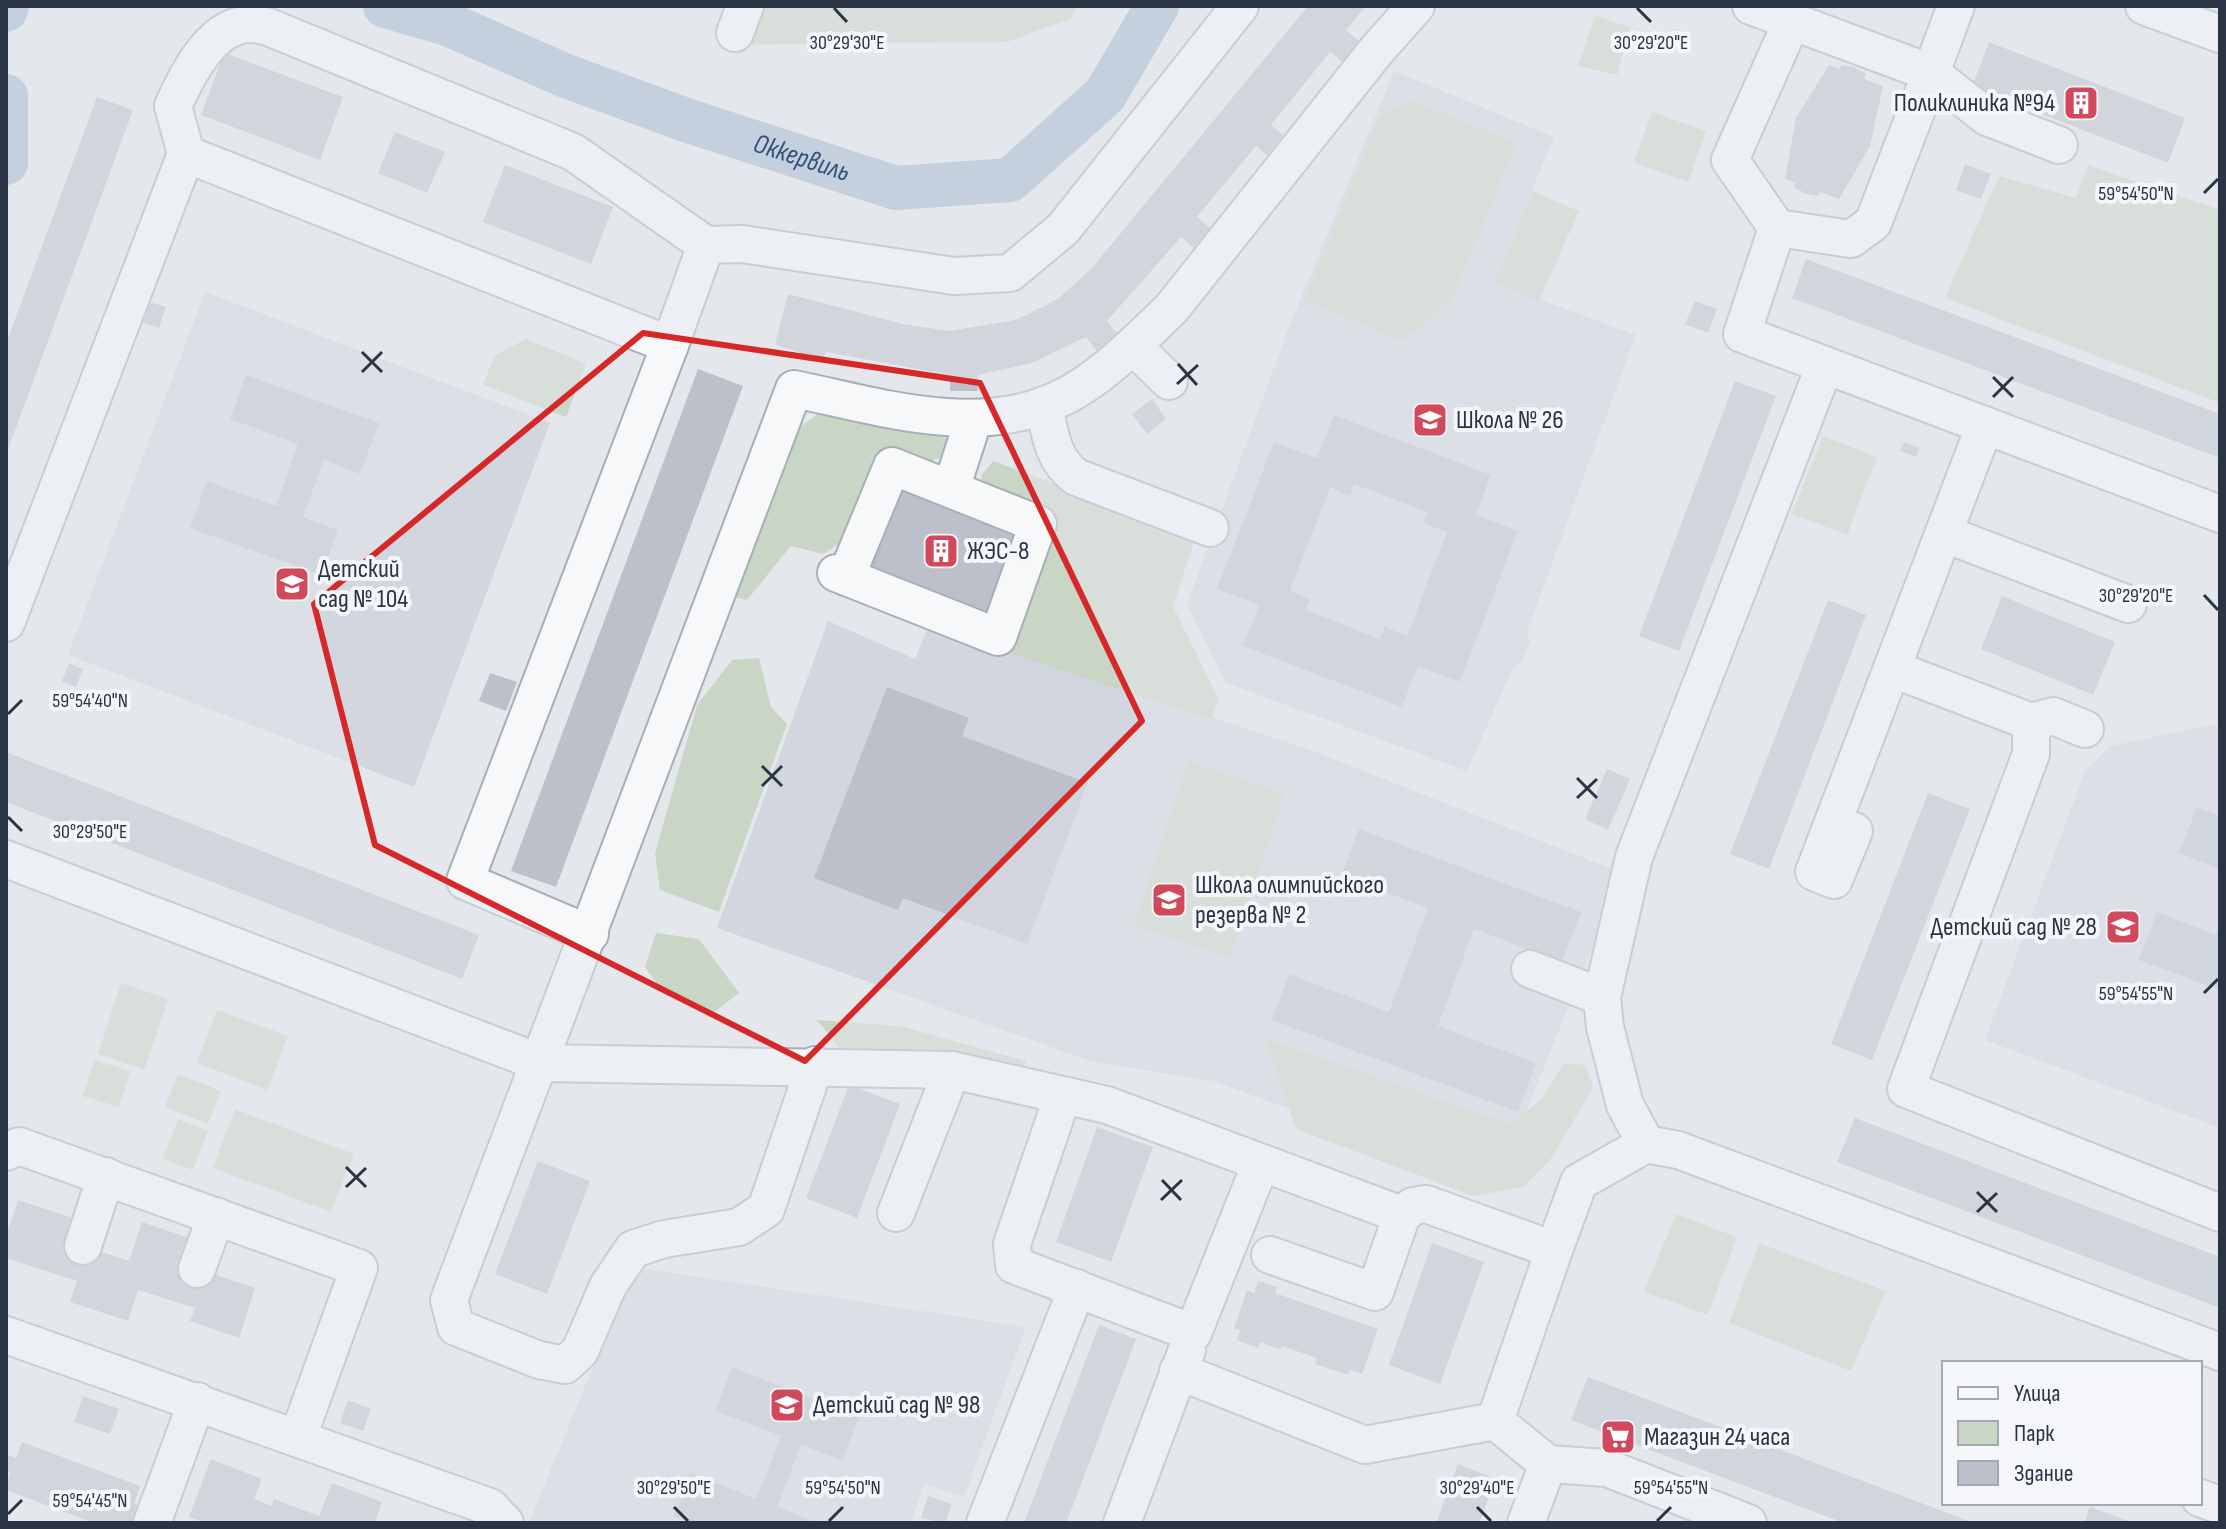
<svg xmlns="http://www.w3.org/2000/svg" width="2226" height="1529" font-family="'Sofia Sans Condensed',sans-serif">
<rect width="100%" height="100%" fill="#e4e7ec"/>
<g fill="#d2d6de">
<polygon points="1394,71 1554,137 1494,282 1636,335 1527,632 1530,642 1521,663 1512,670 1467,771 1226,683 1187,604 1288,330"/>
<polygon points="205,292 550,423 414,787 68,655"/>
<polygon points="828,621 915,659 930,623 1308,749 1622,873 1509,1154 1461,1173 1214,1081 1093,1062 717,928"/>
<polygon points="2212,725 2220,728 2220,1128 1985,1040 2085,771 2111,746"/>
<polygon points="634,1267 1026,1327 964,1497 925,1484 910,1523 529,1523"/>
</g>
<g fill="#c9d6c5">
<polygon points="756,6 1078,6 1070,19 1007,42 741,45"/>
<polygon points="1595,16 1630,27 1617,75 1578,66"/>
<polygon points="1412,101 1517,143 1452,300 1402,341 1304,300 1380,115"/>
<polygon points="1652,112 1706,131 1688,182 1634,163"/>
<polygon points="2088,165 2220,210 2220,403 1945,298 1999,176 2076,198"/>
<polygon points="1532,191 1579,211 1539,301 1494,282"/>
<polygon points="526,339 586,364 566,417 483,385 494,356"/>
<path d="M826,408L925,430L946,438L942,457C893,473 867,529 823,554L791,546L747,600L732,597L800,427Z"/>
<polygon points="1823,436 1877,457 1847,535 1792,514"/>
<polygon points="993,461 1196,536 1173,606 1219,700 1211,720 1000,650 981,476"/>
<polygon points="759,658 771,707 787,724 719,912 660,890 655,853 697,705 732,660"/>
<polygon points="1188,761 1285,794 1230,958 1133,926"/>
<polygon points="656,933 699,939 739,993 713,1013 662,991 645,967"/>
<polygon points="121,983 168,999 144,1070 98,1054"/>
<polygon points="217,1010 288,1036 267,1090 197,1063"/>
<polygon points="817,1020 900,1026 1026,1061 1020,1078 843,1052"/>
<polygon points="1264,1038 1510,1124 1542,1099 1564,1063 1586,1065 1593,1088 1550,1160 1523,1187 1473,1196 1296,1129"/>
<polygon points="94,1060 130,1071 119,1107 83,1096"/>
<polygon points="178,1074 221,1091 208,1124 165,1107"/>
<polygon points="235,1109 354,1154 331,1212 213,1168"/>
<polygon points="178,1119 208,1131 193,1170 163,1159"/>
<polygon points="1676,1214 1737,1237 1708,1315 1644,1292"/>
<polygon points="1759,1243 1886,1291 1851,1371 1729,1323"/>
</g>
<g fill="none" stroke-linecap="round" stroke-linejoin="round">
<g stroke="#9fb4cc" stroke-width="44">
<path id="s1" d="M385,6L450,25L566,76L686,120L896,188L1010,180L1105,95L1157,6"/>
<polyline points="6,10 7,6"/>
<polyline points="6,96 6,163"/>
</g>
</g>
<g fill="#bbc0ca" fill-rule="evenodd">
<polygon points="1308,6 1366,6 1346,30 1359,41 1342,62 1330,52 1271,125 1283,135 1267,155 1256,146 1197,217 1210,228 1194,248 1181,237 1107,321 1118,335 1097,351 1086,337 1032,363 978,375 978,391 950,391 950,375 826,352 823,361 775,344 788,294 903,324 949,331 1016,320 1058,299 1092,268"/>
<polygon points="1989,42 2185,118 2168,163 1972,87"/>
<polygon points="224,53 343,97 320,160 201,115"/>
<polygon points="1829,65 1840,69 1841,65 1854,67 1866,74 1864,79 1883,86 1870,146 1839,199 1820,192 1819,196 1806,194 1794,187 1796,183 1785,179 1796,118"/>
<polygon points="97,97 133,110 6,455 6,344"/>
<polygon points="395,132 445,152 427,193 378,173"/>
<polygon points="1965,164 1991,174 1981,199 1956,190"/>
<polygon points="505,165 613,207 591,264 483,222"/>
<polygon points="1806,259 2220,414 2220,458 1792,298"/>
<polygon points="1695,301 1717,309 1708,333 1685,324"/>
<polygon points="150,302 166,307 159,328 143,323"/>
<polygon points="698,369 743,386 556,887 511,871"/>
<polygon points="246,375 379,423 360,474 324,460 303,517 338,530 321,575 190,528 207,481 276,506 298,444 230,419"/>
<polygon points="1735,381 1776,396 1679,651 1639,636"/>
<polygon points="1152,399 1166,419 1147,434 1132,414"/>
<path d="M1334,415L1491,475L1476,515L1518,531L1460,682L1418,666L1402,707L1243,646L1259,605L1217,589L1274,442L1317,458ZM1354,484L1427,512L1423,523L1447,532L1407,636L1385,627L1380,639L1306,610L1310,599L1290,591L1330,487L1350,496Z"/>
<polygon points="1904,442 1920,448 1916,457 1900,451"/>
<polygon points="897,480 1022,530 985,622 860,572"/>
<polygon points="2002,596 2115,642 2093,695 1981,649"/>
<polygon points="1828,600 1866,615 1769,869 1730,854"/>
<polygon points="69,663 83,669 76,687 62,681"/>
<polygon points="490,673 517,682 506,711 479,701"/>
<polygon points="887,687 969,718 962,736 1088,783 1027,944 903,898 898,910 814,878"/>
<polygon points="6,752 479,935 462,979 6,802"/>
<polygon points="1607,769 1630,779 1608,830 1585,819"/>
<polygon points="1928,793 1970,809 1872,1060 1831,1044"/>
<polygon points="2197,807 2220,816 2220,869 2179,853"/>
<polygon points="1359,829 1581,912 1562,962 1474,929 1438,1026 1536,1063 1518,1112 1272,1020 1289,974 1389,1012 1428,908 1341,876"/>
<polygon points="2157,912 2216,935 2220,926 2220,990 2139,960"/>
<polygon points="849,1085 900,1104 857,1218 806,1198"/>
<polygon points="1855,1118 2220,1257 2220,1308 1837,1162"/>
<polygon points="1097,1127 1153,1147 1111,1262 1056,1242"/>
<polygon points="538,1161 590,1181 547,1294 495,1274"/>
<polygon points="18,1200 82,1221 75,1243 129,1261 142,1222 198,1241 190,1266 255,1288 239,1338 190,1321 195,1308 138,1290 128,1321 70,1302 77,1281 6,1258 6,1236"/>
<polygon points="1432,1243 1484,1262 1440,1384 1389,1365"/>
<polygon points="1258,1281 1277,1287 1275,1293 1378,1329 1362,1374 1350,1370 1348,1375 1315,1364 1317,1358 1282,1346 1281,1350 1260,1342 1258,1348 1237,1340 1240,1330 1234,1328 1247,1290 1254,1293"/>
<polygon points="1099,1325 1136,1339 1085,1474 1066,1523 1024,1523"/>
<polygon points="732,1367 859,1417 842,1460 801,1445 777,1507 811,1520 810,1523 692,1523 674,1516 691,1473 756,1499 781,1436 715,1411"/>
<polygon points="1588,1377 1974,1523 1844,1523 1621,1439 1571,1420"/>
<polygon points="83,1396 119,1409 110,1434 74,1422"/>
<polygon points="348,1400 371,1409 363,1431 340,1423"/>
<polygon points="22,1442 140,1486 134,1504 140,1506 134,1521 94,1523 6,1490 10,1472 6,1471 6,1465 9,1455 16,1458"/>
<polygon points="211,1459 262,1479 254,1499 272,1506 274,1499 319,1516 332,1483 382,1502 375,1523 206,1523 189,1517"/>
<polygon points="1458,1464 1496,1479 1479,1523 1436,1523"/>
<polygon points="928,1496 952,1504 945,1523 921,1518"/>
<polygon points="2090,1507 2134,1523 2084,1523"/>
</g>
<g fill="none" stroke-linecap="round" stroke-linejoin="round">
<defs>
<g id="minor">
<polyline points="1751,6 1931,73 1956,6"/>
<polyline points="2144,6 2220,34"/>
<polyline points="1792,21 1730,160 1777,228 1742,334 1825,365"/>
<polyline points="735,33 745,6"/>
<path d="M186,154L173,106C190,69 219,8 271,28L573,152L706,245L670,345"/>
<polyline points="1777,228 1851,239 1873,223 1931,73 1987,117 2059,145"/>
<polyline points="706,245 742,244 954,276 1010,273 1063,229 1240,6"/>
<polyline points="1133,346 1169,381"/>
<path d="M1044,405C1050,434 1052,459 1076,477L1210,528"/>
<polyline points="951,489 974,418"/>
<polyline points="1945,534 2128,604"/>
<polyline points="836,573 998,637 1038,524 892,466 846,577"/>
<polyline points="6,623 186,154 670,345 465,881 590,934"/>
<polyline points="1893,669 2031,722 2053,716 2085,729"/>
<polyline points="2031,722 2031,754 1906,1089 2220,1213"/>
<polyline points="1833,824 1854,831 1834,880 1814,872 1985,425"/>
<polyline points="6,859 541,1063 952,1070 1107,1105 1402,1215 1413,1206 1426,1204 1554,1250 1579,1182 1646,1144 1678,1150 2220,1352"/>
<polyline points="1530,969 1602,997"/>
<path d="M815,1065L766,1209L739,1227L664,1239L633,1249L608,1286L580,1351L565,1365L539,1360L456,1327L449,1300L794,389C877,406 975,438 1057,400C1100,381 1137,341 1171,309L1376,51L1416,6"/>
<polyline points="1063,1095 1012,1244 1014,1265 1193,1333 1261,1163"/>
<polyline points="1646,1144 1625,1105 1605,1027 1602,997 1634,857 1825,365 2220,514"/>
<polyline points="6,1152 19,1146 359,1268 298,1437"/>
<polyline points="896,1213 952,1070"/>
<polyline points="83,1246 106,1176"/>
<polyline points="1270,1255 1375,1292 1402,1215"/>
<polyline points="197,1269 216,1216"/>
<polyline points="6,1335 490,1507 505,1523"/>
<polyline points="1178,1371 1365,1445 1495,1421"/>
<polyline points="1548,1464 1607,1468 1748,1523"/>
<polyline points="2200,1498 2220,1505"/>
<polyline points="152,1523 197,1401"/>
<polyline points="985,1523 1077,1288"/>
<polyline points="1122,1523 1187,1350"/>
<polyline points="1526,1523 1548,1464 1495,1421 1554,1250"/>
</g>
</defs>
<use href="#minor" stroke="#a9aeb7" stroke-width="40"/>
<use href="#minor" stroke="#f7f8fa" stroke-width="36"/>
</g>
<path d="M0 0H2226V1529H0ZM643,333L980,383L1142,721L805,1061L375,845L314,604Z" fill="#e4e7ec" fill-opacity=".55" fill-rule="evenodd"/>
<path fill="none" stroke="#d62828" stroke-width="6" stroke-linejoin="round" d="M643,333L980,383L1142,721L805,1061L375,845L314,604Z"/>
<path fill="none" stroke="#2b3445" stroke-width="3" d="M834,8L847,22M1637,8L1651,22M2204,193L2218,179M362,352L382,372M1178,364L1197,385M362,372L382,352M1993,377L2013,397M1177,384L1198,365M1993,397L2013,377M2204,595L2218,610M8,714L22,700M762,766L782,786M1577,778L1597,798M762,786L782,766M1577,798L1597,779M8,817L22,831M2204,993L2218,979M346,1167L366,1187M1162,1180L1181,1200M346,1187L366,1168M1977,1192L1997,1212M1161,1200L1182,1180M1977,1212L1997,1193M674,1507L688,1521M1477,1507L1491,1521M8,1514L22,1500M829,1521L843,1507M1657,1521L1671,1507"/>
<defs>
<symbol id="building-square" viewBox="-11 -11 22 22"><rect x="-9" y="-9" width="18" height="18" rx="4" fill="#d1495b" stroke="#f4f6f9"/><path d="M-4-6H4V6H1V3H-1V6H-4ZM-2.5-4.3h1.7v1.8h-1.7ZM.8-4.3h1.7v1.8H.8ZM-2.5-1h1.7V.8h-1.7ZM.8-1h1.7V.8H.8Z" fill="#fff"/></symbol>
<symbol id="school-square" viewBox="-11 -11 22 22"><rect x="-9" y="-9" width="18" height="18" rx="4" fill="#d1495b" stroke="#f4f6f9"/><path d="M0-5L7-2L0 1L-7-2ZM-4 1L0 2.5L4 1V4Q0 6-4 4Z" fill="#fff"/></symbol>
<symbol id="supermarket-square" viewBox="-11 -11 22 22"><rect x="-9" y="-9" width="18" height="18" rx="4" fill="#d1495b" stroke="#f4f6f9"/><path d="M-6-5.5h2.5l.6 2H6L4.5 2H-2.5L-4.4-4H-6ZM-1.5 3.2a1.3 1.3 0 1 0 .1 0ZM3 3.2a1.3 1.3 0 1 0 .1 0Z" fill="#fff"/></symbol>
</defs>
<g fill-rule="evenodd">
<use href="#building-square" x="2061" y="83" width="40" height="40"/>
<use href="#school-square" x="1410" y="400" width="40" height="40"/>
<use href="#building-square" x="921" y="531" width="40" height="40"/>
<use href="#school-square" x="272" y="564" width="40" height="40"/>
<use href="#school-square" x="1149" y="880" width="40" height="40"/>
<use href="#school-square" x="2103" y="907" width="40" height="40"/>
<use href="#school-square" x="767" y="1385" width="40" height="40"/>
<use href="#supermarket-square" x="1598" y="1417" width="40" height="40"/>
</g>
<g text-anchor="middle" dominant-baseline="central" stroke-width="8" stroke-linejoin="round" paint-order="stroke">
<g font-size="26" fill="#2b3445" stroke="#f4f6f9" text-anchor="start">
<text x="2055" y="103" text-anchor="end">Поликлиника №94</text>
<text x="1456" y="420">Школа № 26</text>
<text x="967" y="551">ЖЭС-8</text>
<text x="318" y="569">Детский<tspan x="318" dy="30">сад № 104</tspan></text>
<text x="1195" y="885">Школа олимпийского<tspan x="1195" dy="30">резерва № 2</tspan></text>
<text x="2097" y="927" text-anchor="end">Детский сад № 28</text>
<text x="813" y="1405">Детский сад № 98</text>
<text x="1644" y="1437">Магазин 24 часа</text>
</g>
<g font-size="28" font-style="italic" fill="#34527a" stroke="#f4f6f9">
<text stroke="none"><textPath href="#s1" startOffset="444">Оккервиль</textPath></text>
</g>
</g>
<g font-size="20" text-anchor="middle" fill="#2b3445" stroke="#f4f6f9" stroke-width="8" stroke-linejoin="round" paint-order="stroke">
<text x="847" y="49">30°29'30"E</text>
<text x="1651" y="49">30°29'20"E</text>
<text x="2136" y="200">59°54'50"N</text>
<text x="2136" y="602">30°29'20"E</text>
<text x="90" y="707">59°54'40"N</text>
<text x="90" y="838">30°29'50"E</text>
<text x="2136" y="1000">59°54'55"N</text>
<text x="674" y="1494">30°29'50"E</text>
<text x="1477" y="1494">30°29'40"E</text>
<text x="843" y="1494">59°54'50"N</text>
<text x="1671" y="1494">59°54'55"N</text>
<text x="90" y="1507">59°54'45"N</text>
</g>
<rect width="2226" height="1529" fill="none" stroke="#2b3445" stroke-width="16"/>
<rect x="1942" y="1361" width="260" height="144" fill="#f4f6f9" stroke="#a4a8b1" stroke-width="2"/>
<rect x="1958" y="1387" width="40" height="12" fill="#f7f8fa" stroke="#a4a8b1" stroke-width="2"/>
<text x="2014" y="1401" font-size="24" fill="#2b3445">Улица</text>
<rect x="1958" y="1421" width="40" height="24" fill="#c9d6c5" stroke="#a4a8b1" stroke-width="2"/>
<text x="2014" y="1441" font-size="24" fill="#2b3445">Парк</text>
<rect x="1958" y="1461" width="40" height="24" fill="#bbc0ca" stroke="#a4a8b1" stroke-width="2"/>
<text x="2014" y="1481" font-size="24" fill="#2b3445">Здание</text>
</svg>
